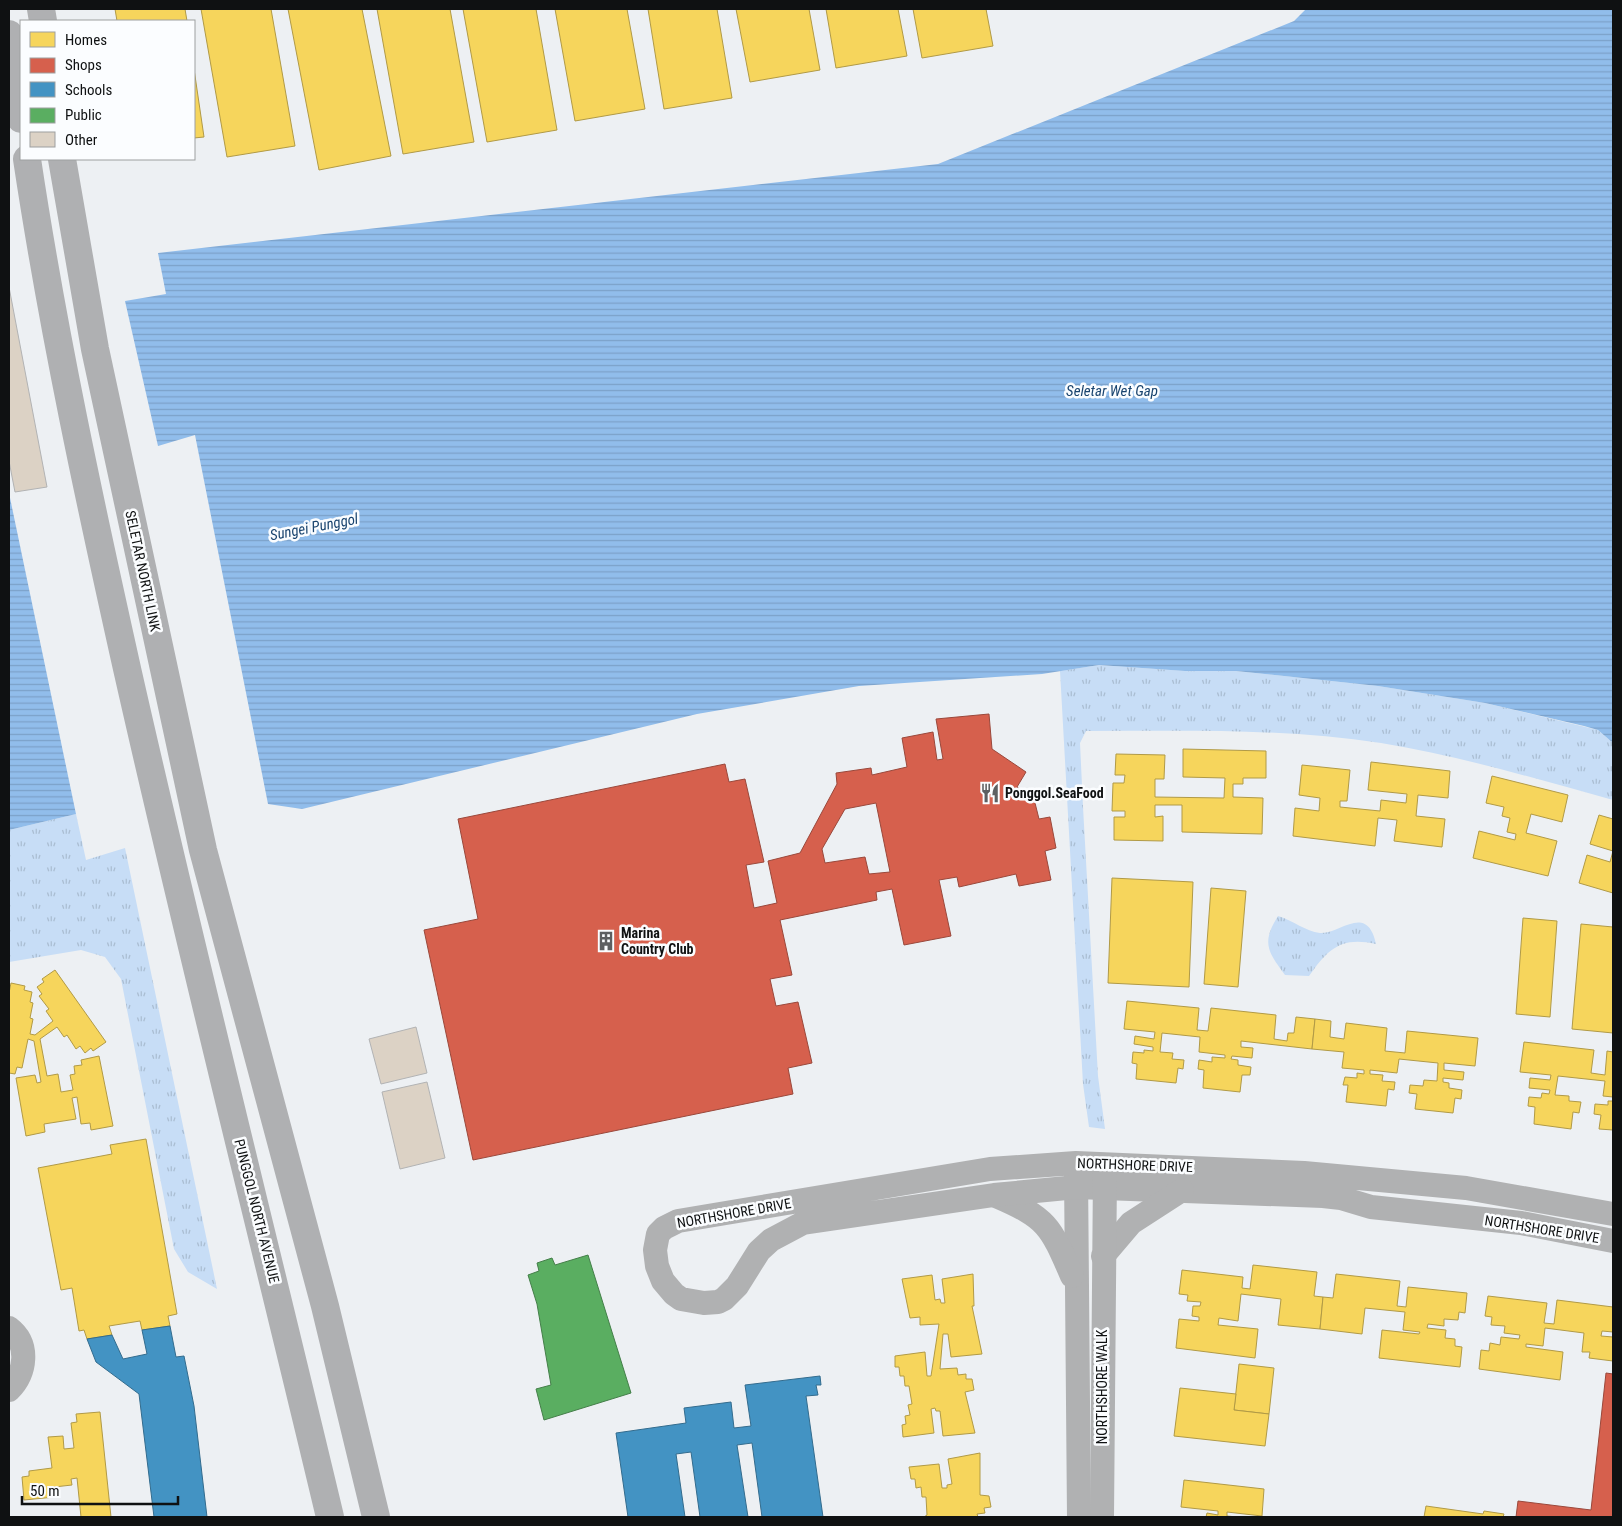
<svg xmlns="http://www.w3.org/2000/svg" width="1622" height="1526" font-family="'Roboto Condensed',sans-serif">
<defs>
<pattern id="grass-tufts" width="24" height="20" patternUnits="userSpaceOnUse" patternTransform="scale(1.25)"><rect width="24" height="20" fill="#c7ddf6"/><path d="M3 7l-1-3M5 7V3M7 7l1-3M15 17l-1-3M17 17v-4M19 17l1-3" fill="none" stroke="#aabdd2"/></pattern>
<pattern id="water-rules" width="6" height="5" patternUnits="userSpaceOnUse" patternTransform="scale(1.25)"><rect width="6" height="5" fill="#91bdeb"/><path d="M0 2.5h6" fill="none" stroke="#7ca1c8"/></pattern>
</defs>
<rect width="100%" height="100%" fill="#edf0f3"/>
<g fill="url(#grass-tufts)">
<path d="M1099,665L1185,671H1236L1378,686L1485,703L1598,730L1613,743V800C1537,779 1460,756 1381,743C1284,728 1184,731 1086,731L1080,743L1083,807L1098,1076L1105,1129L1089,1127L1083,1084L1060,671Z"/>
<polygon points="76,814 86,860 125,848 217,1289 188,1272 174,1249 121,979 105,957 81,950 9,962 9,830"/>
<path d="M1278,916C1294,921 1305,931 1320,933C1339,935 1367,902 1376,944C1341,936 1328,949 1309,976L1285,975C1268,952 1261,943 1278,916Z"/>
</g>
<g fill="url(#water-rules)">
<polygon points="1306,9 1613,9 1613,743 1598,730 1584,726 1485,703 1378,686 1236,671 1185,671 1099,665 1042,674 859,686 697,714 302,809 268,804 195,435 158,446 125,301 166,294 158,253 938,164 1294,21"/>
<polygon points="9,493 76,814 9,830"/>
</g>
<g fill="#f6d55c" stroke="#b19a46">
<polygon points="115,9 185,9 187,21 117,21"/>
<polygon points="201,9 271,9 295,146 227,157"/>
<polygon points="288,9 362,9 391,156 319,170"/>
<polygon points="377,9 450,9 474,142 403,154"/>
<polygon points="463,9 536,9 557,130 487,142"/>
<polygon points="555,9 627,9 645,109 575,121"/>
<polygon points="648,9 717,9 732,98 664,109"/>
<polygon points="736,9 809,9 820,70 750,82"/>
<polygon points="826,9 898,9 907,56 836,68"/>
<polygon points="913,9 986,9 993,46 922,58"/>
<polygon points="194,69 204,137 194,138"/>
<polygon points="1183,749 1266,751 1266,778 1243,778 1243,784 1233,784 1233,797 1263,798 1262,834 1182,832 1182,805 1155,805 1155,817 1163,816 1163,841 1114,840 1114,817 1125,817 1125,811 1112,811 1113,783 1124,783 1125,775 1115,775 1116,754 1165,755 1164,779 1155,779 1155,797 1224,798 1225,778 1183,777"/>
<polygon points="1371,762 1450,771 1448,798 1418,795 1416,816 1445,819 1442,847 1394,841 1397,820 1378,818 1375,846 1293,836 1295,808 1319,811 1320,798 1299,795 1302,765 1350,770 1347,801 1340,801 1340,807 1380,811 1381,800 1406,803 1407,794 1368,790"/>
<polygon points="1492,776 1568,795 1562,822 1531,814 1526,833 1557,841 1548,876 1473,858 1479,831 1515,840 1516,834 1507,832 1510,818 1502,816 1504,807 1486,803"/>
<polygon points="1599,815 1613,819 1613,893 1579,883 1587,855 1610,862 1613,851 1590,844"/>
<polygon points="1112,878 1193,882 1189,987 1108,983"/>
<polygon points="1211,888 1246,891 1238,987 1204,984"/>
<polygon points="1523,918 1557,921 1550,1017 1516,1014"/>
<polygon points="1581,924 1613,927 1613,1033 1572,1029"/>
<polygon points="55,970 106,1042 93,1051 91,1048 85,1053 80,1046 76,1049 67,1035 64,1037 57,1027 40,1039 47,1076 58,1074 61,1092 73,1090 70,1075 75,1074 74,1066 82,1065 81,1060 99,1056 113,1126 91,1130 90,1123 81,1124 77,1097 72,1098 76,1119 44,1124 45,1132 26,1136 16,1078 35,1075 37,1083 41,1082 34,1041 28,1039 22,1068 17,1067 15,1074 9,1073 9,993 11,983 25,986 24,990 32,992 30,1002 33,1003 30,1018 33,1019 30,1034 35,1035 53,1021 46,1011 49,1009 39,996 42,994 37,987 44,982 42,979"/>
<polygon points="1127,1001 1199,1008 1197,1030 1208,1031 1211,1008 1276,1015 1274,1039 1287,1041 1288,1033 1294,1033 1296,1017 1315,1019 1312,1049 1241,1041 1241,1047 1253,1048 1252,1058 1232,1056 1231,1059 1238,1060 1238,1065 1251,1067 1250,1075 1242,1075 1240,1092 1203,1088 1204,1070 1198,1069 1199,1060 1212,1062 1212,1057 1225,1058 1225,1055 1199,1052 1200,1037 1162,1033 1160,1052 1173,1053 1172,1059 1184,1060 1183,1069 1178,1068 1176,1083 1136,1079 1137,1064 1132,1063 1133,1052 1144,1053 1144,1050 1153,1051 1153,1047 1134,1044 1135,1036 1154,1039 1155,1032 1124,1029"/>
<polygon points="1315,1019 1331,1021 1330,1037 1344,1039 1346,1023 1387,1028 1385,1051 1405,1053 1407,1031 1478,1038 1475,1066 1444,1063 1444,1070 1464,1072 1463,1080 1443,1078 1443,1082 1449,1083 1449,1088 1462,1090 1461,1099 1455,1098 1453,1113 1415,1109 1417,1094 1409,1093 1410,1085 1423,1086 1424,1080 1437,1081 1438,1063 1399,1059 1397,1073 1370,1070 1370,1074 1383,1075 1382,1081 1395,1082 1394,1090 1388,1089 1386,1106 1346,1102 1348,1085 1343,1085 1345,1077 1357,1078 1357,1073 1364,1074 1364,1070 1342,1068 1344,1052 1312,1049"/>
<polygon points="1524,1042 1594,1050 1591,1073 1605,1075 1607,1051 1613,1052 1613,1097 1603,1096 1605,1081 1558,1076 1555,1095 1569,1096 1569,1101 1581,1102 1579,1113 1573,1112 1571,1129 1534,1124 1535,1107 1528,1106 1529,1097 1541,1098 1542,1093 1549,1094 1550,1090 1529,1088 1530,1078 1550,1080 1551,1075 1520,1072"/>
<polygon points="1608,1101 1613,1101 1613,1130 1599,1129 1601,1115 1594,1114 1595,1104 1608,1105"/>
<polygon points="146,1139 177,1314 168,1316 170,1326 142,1330 140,1321 109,1326 112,1335 87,1339 84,1330 79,1331 72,1288 61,1290 38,1168 112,1154 110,1145"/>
<polygon points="1253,1265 1317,1272 1314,1296 1323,1297 1320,1329 1278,1325 1281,1299 1241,1294 1238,1321 1219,1318 1218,1325 1258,1329 1255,1358 1176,1348 1179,1319 1199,1321 1199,1317 1192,1316 1193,1306 1200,1306 1201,1302 1187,1301 1188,1295 1179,1294 1182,1270 1243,1277 1242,1288 1250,1289"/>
<polygon points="973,1274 974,1306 972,1306 982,1354 951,1357 948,1334 943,1334 940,1369 957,1368 958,1375 966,1374 966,1379 972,1379 974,1390 965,1392 975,1433 943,1436 940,1411 936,1411 935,1408 931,1409 934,1433 903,1437 902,1425 906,1424 905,1416 910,1415 908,1405 912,1404 909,1386 905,1386 904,1376 900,1376 899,1367 895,1367 895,1356 925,1352 927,1376 931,1376 939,1324 920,1325 920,1317 910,1318 902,1279 932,1275 935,1300 940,1299 941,1303 945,1303 942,1279"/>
<polygon points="1336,1274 1400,1281 1397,1306 1406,1307 1408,1287 1467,1293 1465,1313 1459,1312 1458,1320 1444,1319 1444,1326 1428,1324 1427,1328 1446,1330 1445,1338 1455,1339 1455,1346 1462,1347 1460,1367 1379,1358 1382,1330 1419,1334 1420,1332 1403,1330 1405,1312 1365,1308 1362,1334 1320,1329 1323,1297 1333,1298"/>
<polygon points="1488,1296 1547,1303 1544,1323 1554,1324 1557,1300 1613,1307 1613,1332 1602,1331 1601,1336 1613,1337 1613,1361 1589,1358 1590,1352 1582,1352 1584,1333 1545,1328 1543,1346 1526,1344 1526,1347 1563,1352 1560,1380 1479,1369 1481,1350 1489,1351 1490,1343 1500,1345 1501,1337 1519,1339 1520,1335 1504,1333 1505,1326 1491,1325 1492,1317 1485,1316"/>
<polygon points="1239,1364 1274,1368 1269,1414 1234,1410"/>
<polygon points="1180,1388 1236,1394 1234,1410 1269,1414 1265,1446 1174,1436"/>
<polygon points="100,1412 111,1517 81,1517 77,1478 71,1479 72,1485 54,1487 55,1497 24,1500 22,1477 29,1476 29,1471 52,1468 48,1437 63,1436 64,1449 74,1448 71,1423 77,1422 76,1414"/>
<polygon points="980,1453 980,1495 989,1496 991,1507 984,1508 985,1513 977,1514 978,1517 924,1517 927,1515 926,1497 922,1497 921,1487 916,1488 915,1479 911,1479 909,1467 939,1464 942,1488 947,1488 947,1485 952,1484 948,1459"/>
<polygon points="1184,1480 1264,1489 1262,1516 1227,1512 1227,1516 1237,1517 1206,1517 1207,1513 1218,1515 1218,1511 1181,1507"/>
<polygon points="1426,1506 1483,1514 1484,1511 1504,1514 1503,1517 1424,1517"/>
</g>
<g fill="#d6604d" stroke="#9a483b" fill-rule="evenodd">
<path d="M989,714L992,749L1026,772L1017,787L1035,803L1039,819L1050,817L1056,848L1045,851L1051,880L1019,886L1016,874L959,887L957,877L939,880L951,936L904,945L892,889L876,892L877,900L780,920L792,975L770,979L776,1006L798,1002L812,1063L788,1068L793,1094L473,1160L424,930L478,919L458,819L725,764L729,782L745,779L764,862L746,865L754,908L777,903L768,861L800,853L837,784L836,773L871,768L872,775L907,767L902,738L933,732L937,760L943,759L936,719ZM876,803L890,872L869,874L865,857L825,863L822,849L845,809Z"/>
<polygon points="1606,1373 1613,1374 1613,1517 1516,1517 1518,1501 1591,1510"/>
</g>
<g fill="#4393c3" stroke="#336c8e">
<polygon points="170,1326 176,1357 184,1356 194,1406 207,1517 154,1517 139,1394 96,1362 87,1339 112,1335 123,1359 147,1354 142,1330"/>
<polygon points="820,1376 821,1385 816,1385 818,1395 806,1396 823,1517 762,1517 752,1443 737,1445 748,1517 700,1517 691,1452 676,1454 685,1517 628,1517 616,1433 686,1423 684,1408 731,1402 734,1428 751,1426 745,1385"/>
</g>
<polygon fill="#5aae61" stroke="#447f49" points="588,1255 631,1393 544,1420 536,1389 551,1385 537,1304 528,1275 539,1271 537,1263 552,1258 555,1265"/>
<g fill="#dcd2c5" stroke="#b2b3b4">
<polygon points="9,287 47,487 15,492 9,461"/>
<polygon points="416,1027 427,1073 381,1084 369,1039"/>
<polygon points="427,1082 445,1158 400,1169 382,1092"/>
</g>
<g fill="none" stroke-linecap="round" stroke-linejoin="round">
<g stroke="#b0b1b2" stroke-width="24">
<polyline points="1076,1172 1079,1517"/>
<path d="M996,1196C1047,1218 1050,1225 1072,1276"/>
<polyline points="1613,1214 1466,1188 1304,1173 1076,1163 990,1169 678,1221 664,1228 658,1234 655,1250 657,1266 663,1281 674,1294 681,1299 704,1303 718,1302 724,1299 737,1286 759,1251 771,1240 803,1223 994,1195 1077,1187 1323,1196 1341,1198 1371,1207 1521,1223 1613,1241"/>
<polyline points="1103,1256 1131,1223 1182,1190"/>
<path d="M9,1328C30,1344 26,1373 9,1390"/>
<polyline points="1102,1517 1105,1172"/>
</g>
<g stroke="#afb0b2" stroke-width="28">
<polyline points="41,9 43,21"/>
<polyline points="9,34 21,119"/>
<path d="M27,159C53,332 90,503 128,673C192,956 263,1236 330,1517"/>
<polyline points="62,159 95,349 203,850 325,1306 376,1517"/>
</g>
</g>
<defs>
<symbol id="restaurant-bare" viewBox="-9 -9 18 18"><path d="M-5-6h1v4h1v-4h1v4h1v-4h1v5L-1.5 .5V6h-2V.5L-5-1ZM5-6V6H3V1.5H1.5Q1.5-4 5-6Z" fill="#5d5f61" stroke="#fbfdff" stroke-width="2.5" paint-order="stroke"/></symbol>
<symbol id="building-bare" viewBox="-9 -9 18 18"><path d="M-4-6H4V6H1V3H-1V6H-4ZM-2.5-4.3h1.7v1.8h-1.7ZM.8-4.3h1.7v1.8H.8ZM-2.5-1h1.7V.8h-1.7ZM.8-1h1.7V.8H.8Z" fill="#5d5f61" stroke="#fbfdff" stroke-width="2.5" paint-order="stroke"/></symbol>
</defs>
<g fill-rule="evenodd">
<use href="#restaurant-bare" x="976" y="779" width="28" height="28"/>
<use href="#building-bare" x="592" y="927" width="28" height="28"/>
</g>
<g text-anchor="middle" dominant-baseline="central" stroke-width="5" stroke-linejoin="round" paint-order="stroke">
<g font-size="14" fill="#0f1112" stroke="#fbfdff">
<text transform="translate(143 571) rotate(78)">SELETAR NORTH LINK</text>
<text transform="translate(1135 1165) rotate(2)">NORTHSHORE DRIVE</text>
<text transform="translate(257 1211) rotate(76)">PUNGGOL NORTH AVENUE</text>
<text transform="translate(734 1213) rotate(-10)">NORTHSHORE DRIVE</text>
<text transform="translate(1542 1229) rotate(9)">NORTHSHORE DRIVE</text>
<text transform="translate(1102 1387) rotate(-90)">NORTHSHORE WALK</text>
</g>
<g font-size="14" font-weight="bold" fill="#0f1112" stroke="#fbfdff" text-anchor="start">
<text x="1005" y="793">Ponggol.SeaFood</text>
<text x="621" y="933">Marina<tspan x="621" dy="16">Country Club</tspan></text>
</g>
<g font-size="15" font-style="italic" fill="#19446f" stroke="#fbfdff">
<text x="1112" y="391">Seletar Wet Gap</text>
<text transform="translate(314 527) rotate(-11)">Sungei Punggol</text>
</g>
</g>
<rect width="1622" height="1526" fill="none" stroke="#0f1112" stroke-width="20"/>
<rect x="20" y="20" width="175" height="140" fill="#fbfdff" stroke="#9d9fa0"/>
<rect x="30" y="32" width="25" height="15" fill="#f6d55c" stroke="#9d9fa0"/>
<text x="65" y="45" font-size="15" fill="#0f1112">Homes</text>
<rect x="30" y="58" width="25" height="15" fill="#d6604d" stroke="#9d9fa0"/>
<text x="65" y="70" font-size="15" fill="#0f1112">Shops</text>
<rect x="30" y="82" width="25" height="15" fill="#4393c3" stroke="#9d9fa0"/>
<text x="65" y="95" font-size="15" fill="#0f1112">Schools</text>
<rect x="30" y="108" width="25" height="15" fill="#5aae61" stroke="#9d9fa0"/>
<text x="65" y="120" font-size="15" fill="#0f1112">Public</text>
<rect x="30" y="132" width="25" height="15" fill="#dcd2c5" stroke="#9d9fa0"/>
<text x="65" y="145" font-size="15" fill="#0f1112">Other</text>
<path d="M22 1496v8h156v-8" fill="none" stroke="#0f1112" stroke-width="2.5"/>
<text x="30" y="1496" font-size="15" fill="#0f1112" stroke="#fbfdff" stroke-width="4" paint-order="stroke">50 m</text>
</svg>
